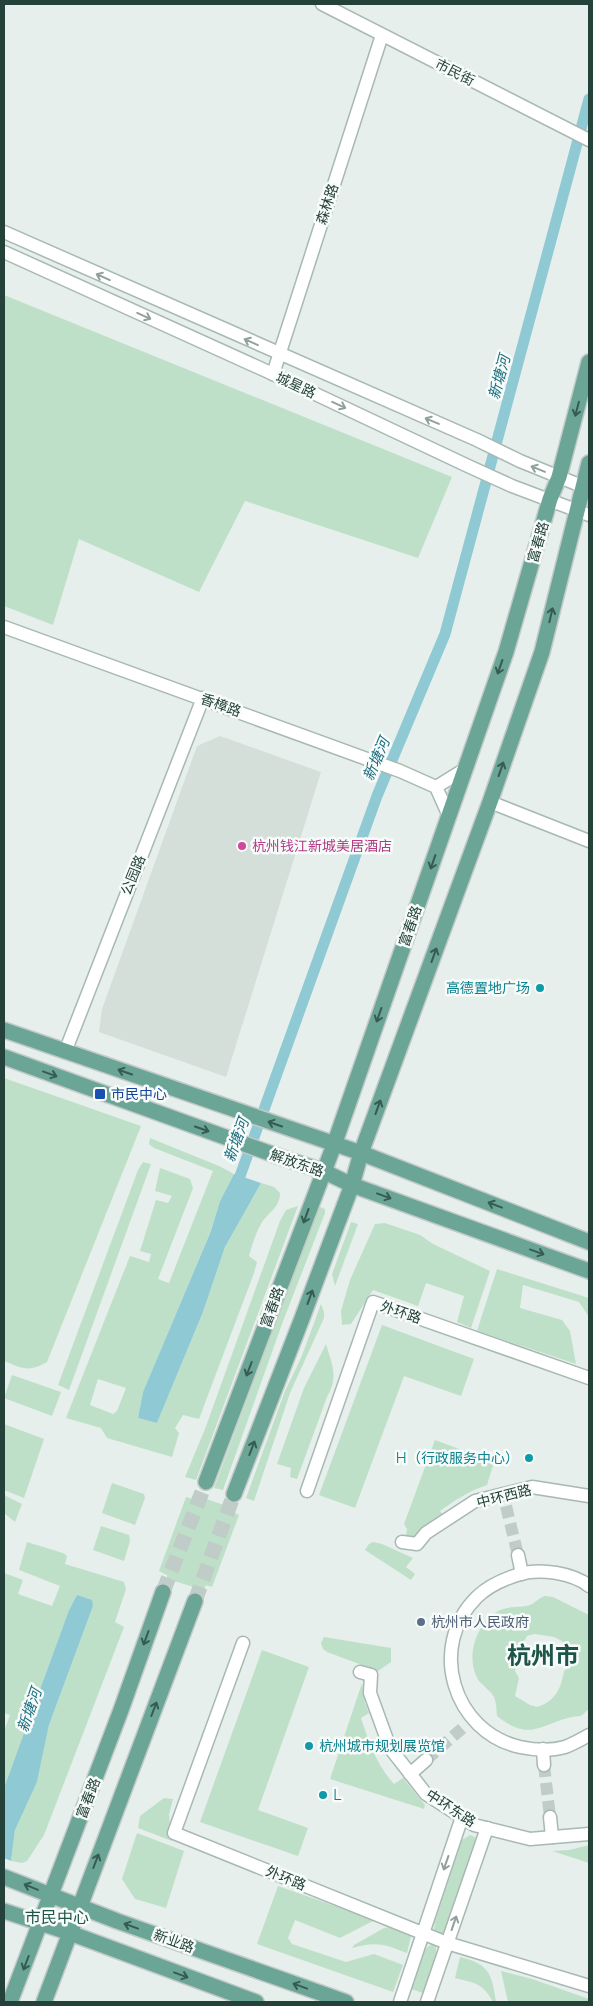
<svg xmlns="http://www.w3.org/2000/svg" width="593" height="2006" font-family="Montserrat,'Noto Sans SC',sans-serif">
<rect width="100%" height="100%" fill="#e6efeb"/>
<polygon fill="#d4dfda" points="220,736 321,772 226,1077 99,1032 102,1009 197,746"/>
<g fill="#bfe0c8" fill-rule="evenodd">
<polygon points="4,295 452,477 418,558 245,501 199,592 79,539 53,625 4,606"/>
<path d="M4,1078L141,1126L47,1362C28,1373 22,1368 4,1361Z"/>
<path d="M150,1138L219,1166L234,1174L220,1201L211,1231L143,1392L138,1418L157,1423L203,1312L225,1247L261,1183L274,1187L280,1193C280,1209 266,1213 260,1226C255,1235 252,1246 249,1256L257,1262L254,1273L199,1419L183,1415L175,1428L179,1433L172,1457L107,1438L101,1428L66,1418L130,1256L149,1262L151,1254L140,1251L156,1200L168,1203L172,1196L155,1191L160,1168L190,1179L193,1188L158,1279L169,1283L213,1171L154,1148L149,1144ZM98,1379L126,1388L117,1411L113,1414L90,1405Z"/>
<polygon points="143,1162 151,1164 69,1390 58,1385 138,1170"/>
<polygon points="298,1206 196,1480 185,1477 205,1429 280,1221 286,1210"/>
<polygon points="320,1207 325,1209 325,1213 282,1324 223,1490 214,1488 316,1214"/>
<polygon points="351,1222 358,1224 335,1286 332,1274"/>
<polygon points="385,1223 420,1235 433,1244 490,1271 471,1328 457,1322 464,1296 426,1283 418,1306 373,1290 351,1324 342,1325 341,1311 350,1280 375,1224"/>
<polygon points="497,1269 589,1298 589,1317 579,1302 523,1285 520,1308 562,1320 570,1331 576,1364 477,1331"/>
<polygon points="321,1304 324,1312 324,1318 290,1393 254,1501 246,1498 285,1391 301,1358"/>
<polygon points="382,1325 474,1359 461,1396 404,1376 355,1508 319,1495"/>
<path d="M326,1344C332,1365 339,1377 327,1397L297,1479L290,1477L291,1468L277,1464L304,1388Z"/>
<polygon points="12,1375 61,1392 52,1416 4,1398"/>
<polygon points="4,1424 44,1439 24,1498 4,1490"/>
<path d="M435,1440L494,1462L487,1485C469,1491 455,1500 440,1511L443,1515L421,1530L413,1538H408L406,1536L407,1529L404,1524Z"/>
<polygon points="112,1483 144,1494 145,1498 135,1525 102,1513"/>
<polygon points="4,1495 22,1504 15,1522 4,1513"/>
<polygon points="198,1496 235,1509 235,1513 239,1515 212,1587 206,1585 204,1590 167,1579 167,1575 159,1571 186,1497 196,1500"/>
<polygon points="101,1526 129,1535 130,1541 124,1561 93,1550"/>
<polygon points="27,1542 63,1553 67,1556 65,1564 124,1582 126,1589 115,1622 124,1627 44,1835 27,1861 22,1863 11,1861 15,1830 37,1782 49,1725 93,1606 77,1595 69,1610 4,1788 4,1731 10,1715 4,1713 4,1573 23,1580 18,1594 52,1606 60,1586 19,1570"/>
<polygon points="373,1542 382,1544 413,1558 406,1567 415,1574 411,1580 365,1550 369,1544"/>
<path d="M545,1596L553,1597L589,1615V1709L581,1716C545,1718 534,1746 497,1716C496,1705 497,1696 487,1689C485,1686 481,1684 479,1681C465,1659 475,1627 495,1613C508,1604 524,1609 532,1604C537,1601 539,1598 545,1596ZM535,1634L554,1637L562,1641L563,1651L567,1652V1656L572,1661L573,1664L564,1671C561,1688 556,1701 537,1707L530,1705L515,1696L519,1678L515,1671C520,1659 520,1647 527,1636Z"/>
<polygon points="324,1637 391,1648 391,1662 378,1671 327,1652 323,1649 321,1643"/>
<polygon points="262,1650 309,1667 258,1810 308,1828 298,1856 200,1822"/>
<path d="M362,1683L365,1703L369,1713L361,1718C368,1740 377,1766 394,1784L403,1778L425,1805L424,1809L330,1779Z"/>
<polygon points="164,1798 173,1799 169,1815 172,1841 138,1828 140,1816"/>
<polygon points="137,1833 184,1851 166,1908 135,1899 122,1879"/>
<polygon points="470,1835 475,1837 476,1845 447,1930 443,1933 436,1934 434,1929 435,1922 462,1840"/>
<polygon points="589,1845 589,1863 552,1851 569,1850"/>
<polygon points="278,1886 375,1920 340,1938 295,1920 288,1938 292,1944 346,1962 374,1954 403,1965 393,1992 257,1944"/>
<path d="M390,1927L411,1936L407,1953C385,1944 375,1941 352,1948L354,1945L384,1928Z"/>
<path d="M433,1944L436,1947V1955L423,1993L411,1989C415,1975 418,1949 433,1944Z"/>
<path d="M460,1957C490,1964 492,1975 496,2002H493C483,1983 475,1983 455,1978Z"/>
<polygon points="501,1971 532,1979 589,1999 589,2002 508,2002"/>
</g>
<g fill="#8ec9d4">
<polygon points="234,1174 261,1183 225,1247 203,1312 157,1423 138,1418 143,1392 211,1231 220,1201"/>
<polygon points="77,1595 92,1600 93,1606 49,1725 37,1782 15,1830 11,1861 4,1858 4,1788 69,1610"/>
</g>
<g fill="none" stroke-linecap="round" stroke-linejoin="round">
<polyline stroke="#8ec9d4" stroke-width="11" points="235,1190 377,796 445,634 589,99"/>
<g stroke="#bfccc8" stroke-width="12" stroke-dasharray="12 6" stroke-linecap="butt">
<polyline points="506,1506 518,1555"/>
<polyline points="426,1760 466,1725"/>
<polyline points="544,1765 550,1817"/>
</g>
<g stroke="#bfccc8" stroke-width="15" stroke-dasharray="15 8" stroke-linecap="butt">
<polyline points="163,1592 206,1482"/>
<polyline points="195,1601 234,1494"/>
</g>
<defs>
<g id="minor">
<polyline points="322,4 589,140"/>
<polyline points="4,232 477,440 520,461 589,489"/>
<polyline points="4,252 273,374 468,466 512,486 589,515"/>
<polyline points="273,374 382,35"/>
<polyline points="4,627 400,771 436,787 449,816"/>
<polyline points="436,787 465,769"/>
<polyline points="490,802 589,841"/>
<polyline points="65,1052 203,698"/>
<polyline points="307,1491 373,1302 589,1378"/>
<polyline points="402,1542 417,1544 426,1533 475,1501 532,1487 589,1496"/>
<polyline points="518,1555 522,1574"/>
<path d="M589,1586C573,1573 540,1568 520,1574C504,1579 489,1585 477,1597C427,1646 453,1732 520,1747C534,1750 551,1751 565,1747C573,1744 582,1739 589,1735"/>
<polyline points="243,1643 174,1833 447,1943 589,1986"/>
<polyline points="360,1672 371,1675 370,1693 390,1748 426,1794 474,1825 530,1839 589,1834"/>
<polyline points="543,1749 544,1765"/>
<polyline points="410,1774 426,1760"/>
<polyline points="550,1817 552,1837"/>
<polyline points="400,2002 462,1817"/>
<polyline points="427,2002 487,1828"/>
</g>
<g id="major">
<polyline points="4,1030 361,1153 589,1242"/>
<polyline points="4,1057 283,1158 323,1171 352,1185 589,1271"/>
<polyline points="206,1482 334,1145 506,652 550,499 559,477 589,362"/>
<polyline points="234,1494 301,1321 352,1185 361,1153 490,802 542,652 589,463"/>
<polyline points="4,1877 117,1921 346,2002"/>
<polyline points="4,1911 70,1933 256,2002"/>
<polyline points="10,2002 121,1710 163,1592"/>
<polyline points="44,2002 195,1601"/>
</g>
</defs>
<use href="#minor" stroke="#a8b8b2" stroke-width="15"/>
<use href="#major" stroke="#c2cac8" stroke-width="18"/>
<use href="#minor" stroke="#fff" stroke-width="12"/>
<use href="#major" stroke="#6aa596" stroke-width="15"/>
</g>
<defs><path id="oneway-shaft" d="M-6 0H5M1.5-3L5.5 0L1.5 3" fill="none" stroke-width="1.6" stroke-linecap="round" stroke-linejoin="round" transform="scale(1.25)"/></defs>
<g stroke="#92a09c">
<use href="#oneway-shaft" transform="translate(103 277) rotate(-156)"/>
<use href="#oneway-shaft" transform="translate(144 316) rotate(24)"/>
<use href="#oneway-shaft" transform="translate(251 342) rotate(-156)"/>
<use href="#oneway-shaft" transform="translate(339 405) rotate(25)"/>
<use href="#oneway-shaft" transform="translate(432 421) rotate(-157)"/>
<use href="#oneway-shaft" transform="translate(538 469) rotate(-158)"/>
<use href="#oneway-shaft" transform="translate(446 1863) rotate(109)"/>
<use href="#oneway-shaft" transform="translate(454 1923) rotate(-71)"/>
</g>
<g stroke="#365b51">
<use href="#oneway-shaft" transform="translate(577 409) rotate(105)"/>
<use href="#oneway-shaft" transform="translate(551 615) rotate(-77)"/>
<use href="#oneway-shaft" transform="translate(500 667) rotate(109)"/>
<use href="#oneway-shaft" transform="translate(501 769) rotate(-71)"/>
<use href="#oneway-shaft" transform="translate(433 862) rotate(109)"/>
<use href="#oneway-shaft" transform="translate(434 955) rotate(-70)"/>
<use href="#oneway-shaft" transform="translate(379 1015) rotate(109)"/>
<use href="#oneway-shaft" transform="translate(125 1072) rotate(-161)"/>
<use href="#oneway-shaft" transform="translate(50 1074) rotate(20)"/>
<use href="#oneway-shaft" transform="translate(378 1107) rotate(-70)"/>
<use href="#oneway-shaft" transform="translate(275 1124) rotate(-161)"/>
<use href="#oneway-shaft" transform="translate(202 1129) rotate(19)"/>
<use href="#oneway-shaft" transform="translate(384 1196) rotate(20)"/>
<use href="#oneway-shaft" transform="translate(495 1205) rotate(-159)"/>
<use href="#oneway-shaft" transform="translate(306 1216) rotate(110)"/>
<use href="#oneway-shaft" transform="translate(537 1252) rotate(20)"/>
<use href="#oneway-shaft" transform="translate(310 1297) rotate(-70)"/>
<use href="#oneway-shaft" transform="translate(249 1369) rotate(111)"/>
<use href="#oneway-shaft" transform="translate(252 1448) rotate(-69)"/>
<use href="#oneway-shaft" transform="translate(146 1638) rotate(110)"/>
<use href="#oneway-shaft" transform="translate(154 1709) rotate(-69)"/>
<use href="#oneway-shaft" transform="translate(96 1861) rotate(-69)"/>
<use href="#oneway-shaft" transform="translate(31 1887) rotate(-158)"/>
<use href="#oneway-shaft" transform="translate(131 1926) rotate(-160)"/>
<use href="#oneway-shaft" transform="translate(26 1963) rotate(111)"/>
<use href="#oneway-shaft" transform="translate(181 1975) rotate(20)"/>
<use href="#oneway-shaft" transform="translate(300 1986) rotate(-160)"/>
</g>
<circle fill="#d1479c" stroke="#f7fbf9" stroke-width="2" cx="242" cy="846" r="5"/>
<g fill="#0f9aa8" stroke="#f7fbf9" stroke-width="2">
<circle cx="540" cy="988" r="5"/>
<circle cx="529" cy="1458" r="5"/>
<circle cx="309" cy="1746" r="5"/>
<circle cx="323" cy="1795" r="5"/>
</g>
<rect fill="#1a4fb4" stroke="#f7fbf9" stroke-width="2" x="94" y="1088" width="12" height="12" rx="2.5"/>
<circle fill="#5c6f8a" stroke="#f7fbf9" stroke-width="2" cx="421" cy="1622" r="5"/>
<g text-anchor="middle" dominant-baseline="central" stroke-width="5" stroke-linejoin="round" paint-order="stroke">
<g font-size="14" fill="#24423a" stroke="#f7fbf9">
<text transform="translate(455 72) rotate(27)">市民街</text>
<text transform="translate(327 204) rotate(-72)">森林路</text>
<text transform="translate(296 385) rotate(25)">城星路</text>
<text transform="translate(538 542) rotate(-74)">富春路</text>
<text transform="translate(221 705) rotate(20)">香樟路</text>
<text transform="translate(133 875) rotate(-68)">公园路</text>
<text transform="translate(410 926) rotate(-71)">富春路</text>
<text transform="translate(297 1163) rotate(19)">解放东路</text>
<text transform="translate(272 1307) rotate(-70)">富春路</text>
<text transform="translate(401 1312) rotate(19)">外环路</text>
<text transform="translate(504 1496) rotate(-14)">中环西路</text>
<text transform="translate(88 1798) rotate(-69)">富春路</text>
<text transform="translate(451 1808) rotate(33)">中环东路</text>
<text transform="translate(286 1878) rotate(22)">外环路</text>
<text transform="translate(174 1941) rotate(20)">新业路</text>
</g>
<g font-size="14" fill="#b23c85" stroke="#f7fbf9" text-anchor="start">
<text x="252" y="846">杭州钱江新城美居酒店</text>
</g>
<g font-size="14" fill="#0d838f" stroke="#f7fbf9" text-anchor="end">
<text x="530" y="988">高德置地广场</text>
<text x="519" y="1458">H（行政服务中心）</text>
<text x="319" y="1746" text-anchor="start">杭州城市规划展览馆</text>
<text x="333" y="1795" text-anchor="start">L</text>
</g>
<g font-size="14" fill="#164399" stroke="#f7fbf9" text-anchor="start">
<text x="111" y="1094">市民中心</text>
</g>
<g font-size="14" fill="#4e5e75" stroke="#f7fbf9" text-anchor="start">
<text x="431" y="1622">杭州市人民政府</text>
</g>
<g font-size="15" font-style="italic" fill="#1c6f80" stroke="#f7fbf9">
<text transform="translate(499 377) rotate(-75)">新塘河</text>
<text transform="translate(376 759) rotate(-67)">新塘河</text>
<text transform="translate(236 1140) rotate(-70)">新塘河</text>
<text transform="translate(29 1710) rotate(-71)">新塘河</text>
</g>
<g font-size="16" fill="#1f5548" stroke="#f7fbf9">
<text x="57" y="1917">市民中心</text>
</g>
<g font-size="24" font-weight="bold" fill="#1f5548" stroke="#f7fbf9">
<text x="543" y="1655">杭州市</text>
</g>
</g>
<rect width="593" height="2006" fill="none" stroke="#24423a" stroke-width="10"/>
</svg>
